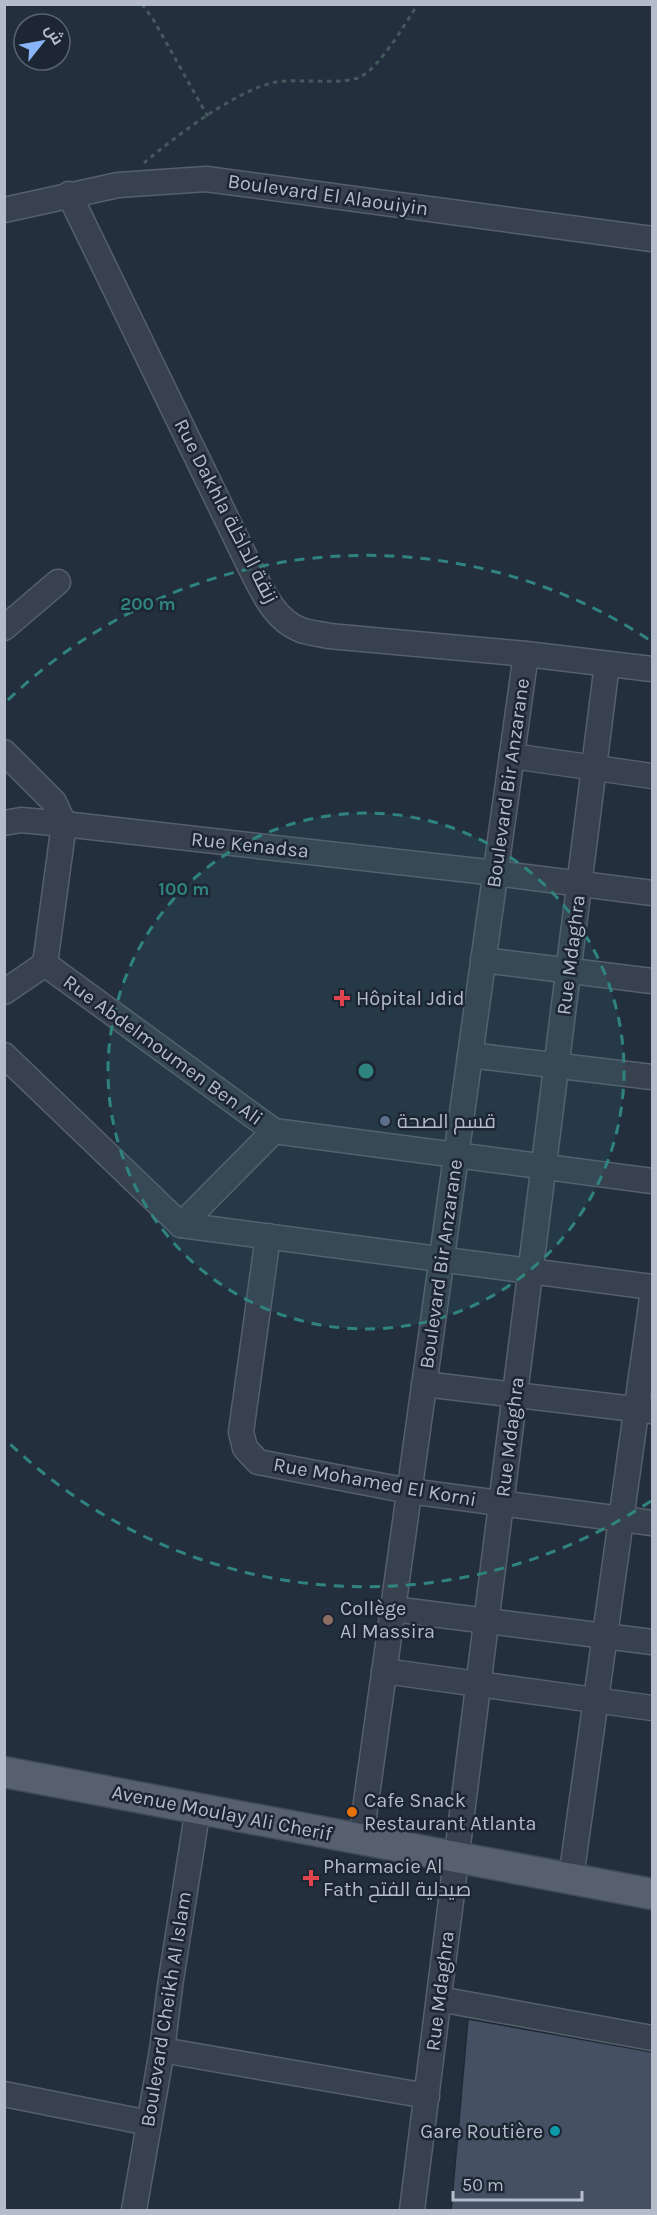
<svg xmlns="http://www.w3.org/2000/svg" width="657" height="2215" font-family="Karla,Cairo,sans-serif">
<rect width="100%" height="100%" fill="#242f3e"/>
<polygon fill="#455162" stroke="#1f2835" stroke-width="1.5" points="468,2019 652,2052 652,2211 451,2211"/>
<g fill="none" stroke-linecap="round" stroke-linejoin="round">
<defs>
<g id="minor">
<path d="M69,194L250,567C262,590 274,620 301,630C310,633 320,634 329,636L526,654L652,669"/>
<polyline points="4,210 118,185 206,179 652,239"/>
<polyline points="4,628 58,582"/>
<polyline points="4,752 54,802 64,824 45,964"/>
<polyline points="512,756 652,776"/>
<polyline points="4,823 21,820 64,824 496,873 652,893"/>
<polyline points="483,960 652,981"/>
<polyline points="4,992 45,964 274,1131 652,1181"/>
<polyline points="4,1055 181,1225"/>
<polyline points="470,1055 652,1077"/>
<polyline points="181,1225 652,1287"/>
<polyline points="181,1225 274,1131"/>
<polyline points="268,1236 241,1432 245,1448 258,1462 409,1491 652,1523"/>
<polyline points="424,1384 651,1411"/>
<polyline points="393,1609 652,1642"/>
<polyline points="384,1671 652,1708"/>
<polyline points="361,1838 526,654"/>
<polyline points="571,1878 652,1298"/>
<polyline points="439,1999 652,2038"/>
<polyline points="162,2050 427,2096"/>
<polyline points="4,2094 149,2123"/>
<polyline points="134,2210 162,2050 170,1986 198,1808"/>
<polyline points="412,2210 607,664"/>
</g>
<polyline id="major" points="4,1772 652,1894"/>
</defs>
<use href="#minor" stroke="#565f6c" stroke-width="27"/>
<use href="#major" stroke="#414a57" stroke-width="33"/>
<g stroke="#44595c" stroke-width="3" stroke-dasharray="4.5 4.5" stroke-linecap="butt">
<polyline points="142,4 153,19 208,117"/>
<path d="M144,163C176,136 236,90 276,82C298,78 346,86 362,76C381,65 405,24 418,4"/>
</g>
<use href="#minor" stroke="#38414e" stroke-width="24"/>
<use href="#major" stroke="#56606e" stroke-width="30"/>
</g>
<circle cx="366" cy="1071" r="258" fill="#308480" fill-opacity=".12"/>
<g fill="none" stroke="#308480" stroke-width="3" stroke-dasharray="10 8">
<circle cx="366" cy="1071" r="258"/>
<path d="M651 1501A516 516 0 0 1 8 1442M8 700A516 516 0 0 1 651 641"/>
</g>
<g fill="#e0444e" stroke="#1d2633" stroke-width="2">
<path d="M339 989h6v6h6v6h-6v6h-6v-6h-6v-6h6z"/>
<path d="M308 1869h6v6h6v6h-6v6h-6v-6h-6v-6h6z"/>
</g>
<circle fill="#5c6f8a" stroke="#1d2633" stroke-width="2" cx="385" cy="1121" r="6"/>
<circle fill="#8d6e63" stroke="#1d2633" stroke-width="2" cx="328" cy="1620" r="6"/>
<circle fill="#e8710a" stroke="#1d2633" stroke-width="2" cx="352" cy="1812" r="6"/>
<circle fill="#0f9aa8" stroke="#1d2633" stroke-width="2" cx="555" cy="2131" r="6"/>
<g text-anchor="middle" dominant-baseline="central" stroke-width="5" stroke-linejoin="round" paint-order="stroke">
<g font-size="20" fill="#b4bcc9" stroke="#1d2633">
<text transform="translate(328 195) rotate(8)">Boulevard El Alaouiyin</text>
<text transform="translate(226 511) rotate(63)">Rue Dakhla زنقة الداخلة</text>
<text transform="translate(508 783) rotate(-82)">Boulevard Bir Anzarane</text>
<text transform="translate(250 845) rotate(6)">Rue Kenadsa</text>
<text transform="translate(571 955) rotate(-83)">Rue Mdaghra</text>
<text transform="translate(163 1050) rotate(36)">Rue Abdelmoumen Ben Ali</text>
<text transform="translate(441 1264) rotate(-82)">Boulevard Bir Anzarane</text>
<text transform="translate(510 1437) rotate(-83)">Rue Mdaghra</text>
<text transform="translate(375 1482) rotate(10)">Rue Mohamed El Korni</text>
<text transform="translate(222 1813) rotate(11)">Avenue Moulay Ali Cherif</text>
<text transform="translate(440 1991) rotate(-83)">Rue Mdaghra</text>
<text transform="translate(166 2009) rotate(-81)">Boulevard Cheikh Al Islam</text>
</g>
<g font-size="20" fill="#b4bcc9" stroke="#1d2633" text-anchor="start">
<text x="356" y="998">Hôpital Jdid</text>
<text x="397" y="1121">قسم الصحة</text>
<text x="340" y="1608">Collège<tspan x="340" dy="23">Al Massira</tspan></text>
<text x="364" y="1800">Cafe Snack<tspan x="364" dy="23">Restaurant Atlanta</tspan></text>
<text x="323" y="1866">Pharmacie Al<tspan x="323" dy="23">Fath صيدلية الفتح</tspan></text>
<text x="543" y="2131" text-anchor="end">Gare Routière</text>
</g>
</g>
<circle cx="366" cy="1071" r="9" fill="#308480" stroke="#1d2633" stroke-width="3"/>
<g font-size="18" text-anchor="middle" font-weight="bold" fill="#308480" stroke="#1d2633" stroke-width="5" stroke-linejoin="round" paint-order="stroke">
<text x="148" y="610">200 m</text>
<text x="184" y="895">100 m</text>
</g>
<rect width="657" height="2215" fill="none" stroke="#b4bcc9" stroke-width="12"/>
<g transform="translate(42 42) rotate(59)"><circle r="28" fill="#1d2633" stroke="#59626f" stroke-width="1.5"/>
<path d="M0-4.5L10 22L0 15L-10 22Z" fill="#8ab4f8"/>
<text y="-9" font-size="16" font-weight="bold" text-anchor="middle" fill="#b4bcc9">ش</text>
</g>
<path d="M453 2191v9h129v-9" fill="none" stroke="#b4bcc9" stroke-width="3"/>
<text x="462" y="2191" font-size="18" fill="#b4bcc9" stroke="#1d2633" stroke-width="4.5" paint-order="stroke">50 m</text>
</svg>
